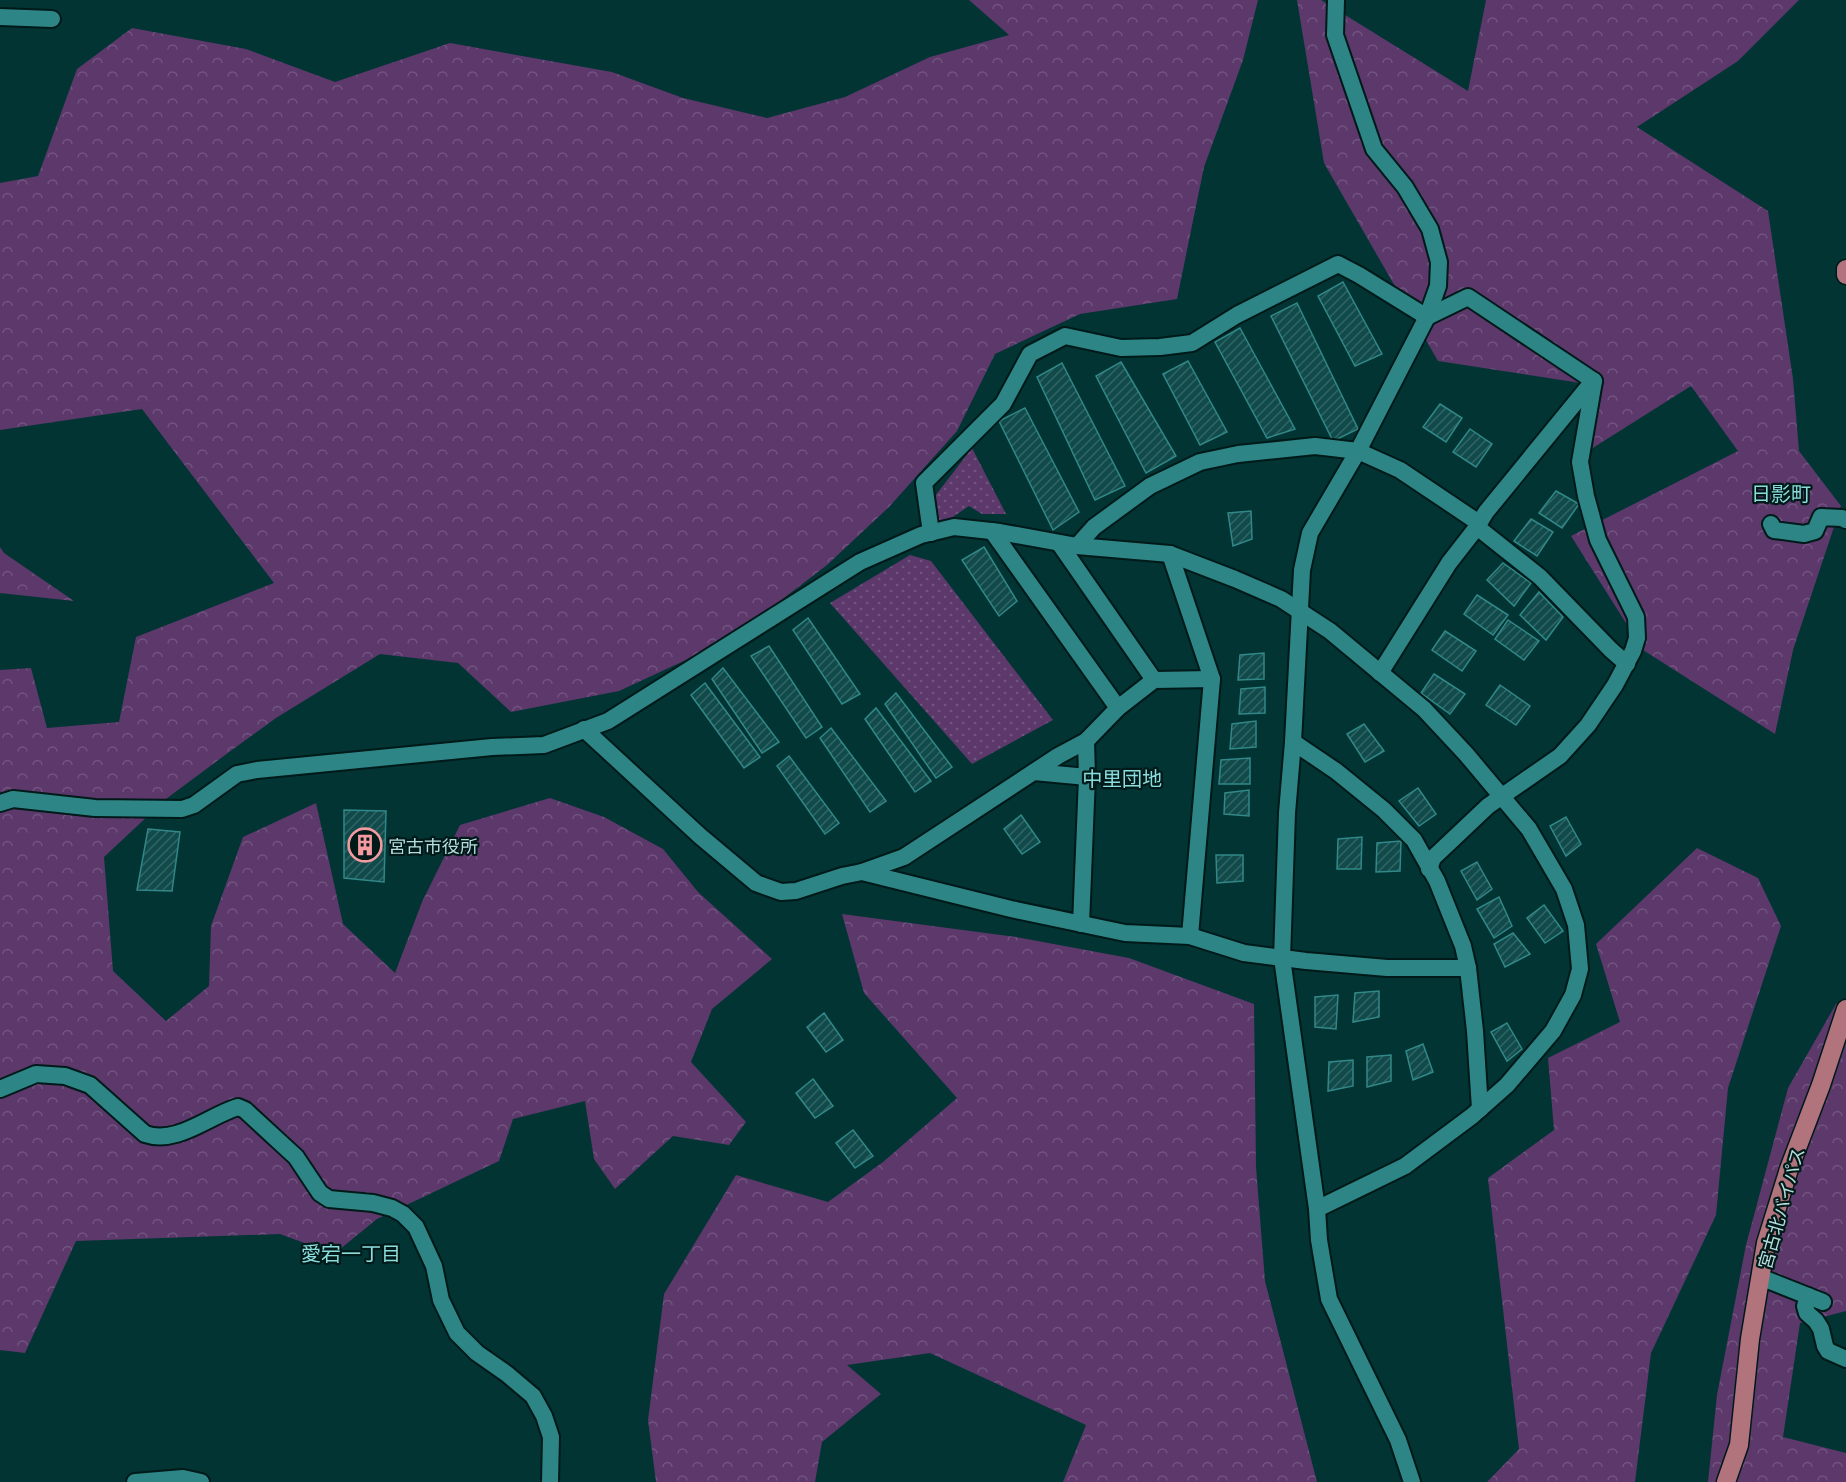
<svg xmlns="http://www.w3.org/2000/svg" width="1846" height="1482" font-family="Georgia,'Noto Sans JP',serif">
<defs>
<pattern id="forest-crowns" width="20" height="18" patternUnits="userSpaceOnUse" patternTransform="scale(1.5)"><rect width="20" height="18" fill="#5c386b"/><path d="M2 6a3 3 0 1 1 6 0M12 15a3 3 0 1 1 6 0" fill="none" stroke="#715480"/></pattern>
<pattern id="park-dots" width="8" height="8" patternUnits="userSpaceOnUse" patternTransform="scale(1.5)"><rect width="8" height="8" fill="#5c386b"/><path d="M2 2h.1M6 6h.1" fill="none" stroke="#715480" stroke-width="1.8" stroke-linecap="round"/></pattern>
<pattern id="building-hatch" width="6" height="6" patternUnits="userSpaceOnUse" patternTransform="scale(1.5)"><rect width="6" height="6" fill="#104a4a"/><path d="M-1 1l2-2M0 6l6-6M5 7l2-2" fill="none" stroke="#316464"/></pattern>
</defs>
<rect width="100%" height="100%" fill="#023434"/>
<g fill="url(#forest-crowns)">
<polygon points="969,0 1258,0 1243,60 1204,167 1177,299 1080,314 995,354 957,431 889,507 827,565 729,640 619,691 511,712 458,663 380,654 276,718 221,758 166,799 104,857 113,971 166,1021 209,986 211,926 243,837 316,803 343,924 395,973 422,902 460,825 550,798 604,817 663,849 698,892 772,959 712,1009 691,1062 746,1122 729,1145 673,1136 615,1189 594,1159 585,1101 513,1119 499,1161 377,1219 334,1254 280,1234 76,1241 25,1353 0,1350 0,670 31,668 47,728 119,722 136,637 274,583 142,409 0,430 0,183 38,176 77,69 132,28 246,49 335,82 450,43 612,72 683,98 767,118 845,97 930,57 1009,35"/>
<polygon points="1297,0 1321,0 1468,91 1486,0 1799,0 1738,61 1637,127 1768,211 1793,379 1799,451 1841,506 1793,650 1775,734 1643,650 1571,536 1738,451 1691,386 1588,451 1600,386 1438,361 1324,163"/>
<polygon points="0,547 4,553 74,601 0,593"/>
<polygon points="1697,848 1758,878 1781,926 1728,1088 1716,1215 1651,1353 1635,1482 1487,1482 1519,1449 1488,1178 1554,1130 1548,1058 1620,1022 1596,944"/>
<polygon points="842,914 1016,937 1129,958 1254,1004 1256,1167 1265,1281 1317,1482 1063,1482 1086,1425 930,1353 847,1365 881,1394 822,1442 815,1482 656,1482 648,1420 664,1294 736,1175 828,1202 883,1162 957,1098 864,993"/>
<polygon points="1836,1004 1846,1010 1846,1311 1800,1323 1783,1437 1846,1453 1846,1482 1708,1482 1717,1395 1746,1245 1788,1088"/>
</g>
<g fill="url(#park-dots)">
<polygon points="972,448 1006,514 982,514 969,506 941,525 932,500"/>
<polygon points="910,555 931,561 1053,720 972,764 830,603"/>
</g>
<g fill="url(#building-hatch)" stroke="#328888" stroke-width="1.5">
<polygon points="1343,282 1382,354 1355,366 1318,296"/>
<polygon points="1297,303 1358,429 1333,441 1271,316"/>
<polygon points="1240,328 1295,429 1267,438 1215,342"/>
<polygon points="1188,361 1227,432 1200,445 1163,374"/>
<polygon points="1121,362 1176,456 1146,473 1096,376"/>
<polygon points="1062,363 1125,486 1095,500 1037,377"/>
<polygon points="1440,404 1462,418 1446,442 1423,427"/>
<polygon points="1025,408 1079,512 1053,530 999,421"/>
<polygon points="1470,429 1492,444 1476,467 1453,452"/>
<polygon points="1556,491 1579,504 1562,528 1539,513"/>
<polygon points="1251,511 1252,539 1233,546 1228,513"/>
<polygon points="1531,519 1553,532 1537,556 1514,541"/>
<polygon points="984,547 1017,601 999,616 962,560"/>
<polygon points="1503,563 1531,583 1514,606 1487,580"/>
<polygon points="1539,592 1563,617 1546,640 1520,615"/>
<polygon points="1477,595 1508,615 1493,635 1464,614"/>
<polygon points="808,618 860,694 842,704 793,630"/>
<polygon points="1508,620 1539,641 1524,660 1495,639"/>
<polygon points="1445,631 1476,651 1462,671 1432,650"/>
<polygon points="769,646 822,727 806,738 751,656"/>
<polygon points="1264,653 1264,679 1238,680 1240,655"/>
<polygon points="723,668 779,742 762,753 712,679"/>
<polygon points="1434,674 1465,694 1450,714 1421,693"/>
<polygon points="705,683 760,757 744,768 691,695"/>
<polygon points="1500,685 1530,706 1516,725 1486,705"/>
<polygon points="1265,687 1265,713 1239,714 1241,689"/>
<polygon points="896,693 952,767 936,778 885,704"/>
<polygon points="876,708 931,781 915,792 865,719"/>
<polygon points="1256,721 1256,747 1230,749 1232,724"/>
<polygon points="1364,724 1384,751 1365,762 1347,734"/>
<polygon points="831,728 886,801 870,812 820,738"/>
<polygon points="789,756 839,823 825,834 777,766"/>
<polygon points="1250,758 1250,784 1219,784 1221,760"/>
<polygon points="1418,788 1436,814 1419,826 1399,801"/>
<polygon points="1249,790 1249,816 1224,814 1225,793"/>
<polygon points="344,810 386,811 384,882 344,878"/>
<polygon points="1021,815 1040,842 1022,854 1004,829"/>
<polygon points="1566,817 1581,844 1566,856 1550,826"/>
<polygon points="148,829 180,832 172,891 137,890"/>
<polygon points="1362,837 1361,869 1337,869 1338,839"/>
<polygon points="1401,841 1400,871 1376,872 1377,843"/>
<polygon points="1216,855 1243,855 1243,881 1217,883"/>
<polygon points="1477,862 1492,889 1477,900 1461,871"/>
<polygon points="1499,897 1512,926 1494,938 1477,909"/>
<polygon points="1544,905 1563,931 1545,943 1527,918"/>
<polygon points="1513,933 1530,954 1505,967 1494,944"/>
<polygon points="1379,991 1379,1017 1353,1022 1355,993"/>
<polygon points="1338,995 1336,1029 1315,1027 1315,997"/>
<polygon points="824,1013 843,1040 826,1052 807,1027"/>
<polygon points="1507,1023 1522,1049 1507,1061 1491,1032"/>
<polygon points="1423,1044 1433,1072 1413,1080 1406,1051"/>
<polygon points="1391,1055 1391,1081 1367,1087 1367,1057"/>
<polygon points="1353,1060 1353,1086 1328,1091 1329,1062"/>
<polygon points="813,1079 833,1106 815,1118 796,1093"/>
<polygon points="853,1130 873,1156 855,1168 836,1143"/>
</g>
<g fill="none" stroke-linecap="round" stroke-linejoin="round">
<defs>
<g id="minor">
<polyline points="1336,0 1335,35 1374,149 1405,187 1430,229 1439,262 1438,286 1427,317 1358,451 1310,533 1302,570 1293,742 1287,813 1282,958 1317,1209 1319,1240 1329,1299 1398,1440 1412,1482"/>
<polyline points="0,17 52,19"/>
<polyline points="1771,524 1774,530 1804,534 1815,531 1821,517 1842,518 1846,520"/>
<polyline points="1477,527 1540,577 1611,650 1627,664"/>
<polyline points="992,531 1118,708"/>
<polyline points="931,533 924,483 1003,404 1030,354 1065,336 1121,348 1160,347 1192,343 1237,315 1338,264 1359,275 1427,317 1468,297 1594,381"/>
<polyline points="1059,543 1154,680"/>
<polyline points="1077,546 1094,527 1150,486 1200,462 1238,454 1315,446 1358,451 1400,470 1479,523"/>
<polyline points="1170,554 1212,679 1190,936"/>
<polyline points="1380,673 1449,563 1477,527 1486,512 1593,381"/>
<polyline points="584,729 700,836 756,883 781,892 796,891 842,876 862,872 904,857 1058,756 1086,741 1118,708 1154,680 1212,679"/>
<polyline points="1293,742 1336,771 1384,810 1414,840 1437,881 1463,946 1468,968 1475,1031 1480,1109"/>
<polyline points="1034,772 1087,777"/>
<polyline points="0,803 13,799 95,808 182,809 194,805 237,774 257,770 492,747 544,745 608,721 860,562 921,535 954,527 1000,532 1077,546 1170,554 1235,579 1281,599 1330,631 1424,709 1466,754 1529,829 1564,889 1576,925 1580,969 1573,995 1553,1031 1507,1085 1472,1116 1405,1166 1317,1209"/>
<polyline points="1429,869 1433,858 1488,806 1560,756 1588,725 1615,685 1633,651 1637,638 1636,617 1598,540 1586,496 1580,462 1594,381"/>
<polyline points="862,872 1011,909 1125,933 1190,936 1244,953 1306,961 1387,968 1468,968"/>
<polyline points="1081,924 1087,777 1086,741"/>
<path d="M0,1089L36,1074L65,1076L90,1085L145,1134C177,1145 208,1116 238,1107L245,1110L296,1157L320,1193L329,1199L373,1203L392,1208L403,1214L416,1227L434,1266L441,1300L457,1333L477,1353L507,1374L533,1396L544,1416L551,1437L550,1482"/>
<polyline points="1760,1277 1823,1302"/>
<polyline points="1808,1296 1805,1306 1807,1313 1816,1321 1821,1329 1825,1346 1828,1351 1846,1359"/>
<polyline points="135,1482 183,1478 201,1482"/>
</g>
<g id="trunk">
<polyline points="1846,269 1846,275"/>
<polyline points="1726,1482 1739,1445 1750,1339 1766,1243 1789,1169 1821,1085 1846,1009"/>
</g>
</defs>
<use href="#minor" stroke="#001919" stroke-width="20"/>
<use href="#trunk" stroke="#001919" stroke-width="21"/>
<use href="#minor" stroke="#2e8585" stroke-width="16"/>
<use href="#trunk" stroke="#b2747c" stroke-width="18"/>
</g>
<defs>
<symbol id="building-ring" viewBox="-11 -11 22 22"><circle r="9.5" fill="#001919" stroke="#f49aa1" stroke-width="1.5"/><path d="M-4-6H4V6H1V3H-1V6H-4ZM-2.5-4.3h1.7v1.8h-1.7ZM.8-4.3h1.7v1.8H.8ZM-2.5-1h1.7V.8h-1.7ZM.8-1h1.7V.8H.8Z" fill="#f49aa1"/></symbol>
</defs>
<g fill-rule="evenodd">
<use href="#building-ring" x="346" y="826" width="38" height="38"/>
</g>
<g text-anchor="middle" dominant-baseline="central" stroke-width="4.5" stroke-linejoin="round" paint-order="stroke">
<g font-size="18" fill="#b7dedd" stroke="#001919" text-anchor="start">
<text x="388" y="845">宮古市役所</text>
</g>
<g font-size="18" fill="#b7dedd" stroke="#001919">
<text transform="translate(1780 1208) rotate(-74)">宮古北バイパス</text>
</g>
<g font-size="20" fill="#8adddc" stroke="#001919">
<text x="1781" y="492">日影町</text>
<text x="1122" y="777">中里団地</text>
<text x="351" y="1252">愛宕一丁目</text>
</g>
</g>
</svg>
